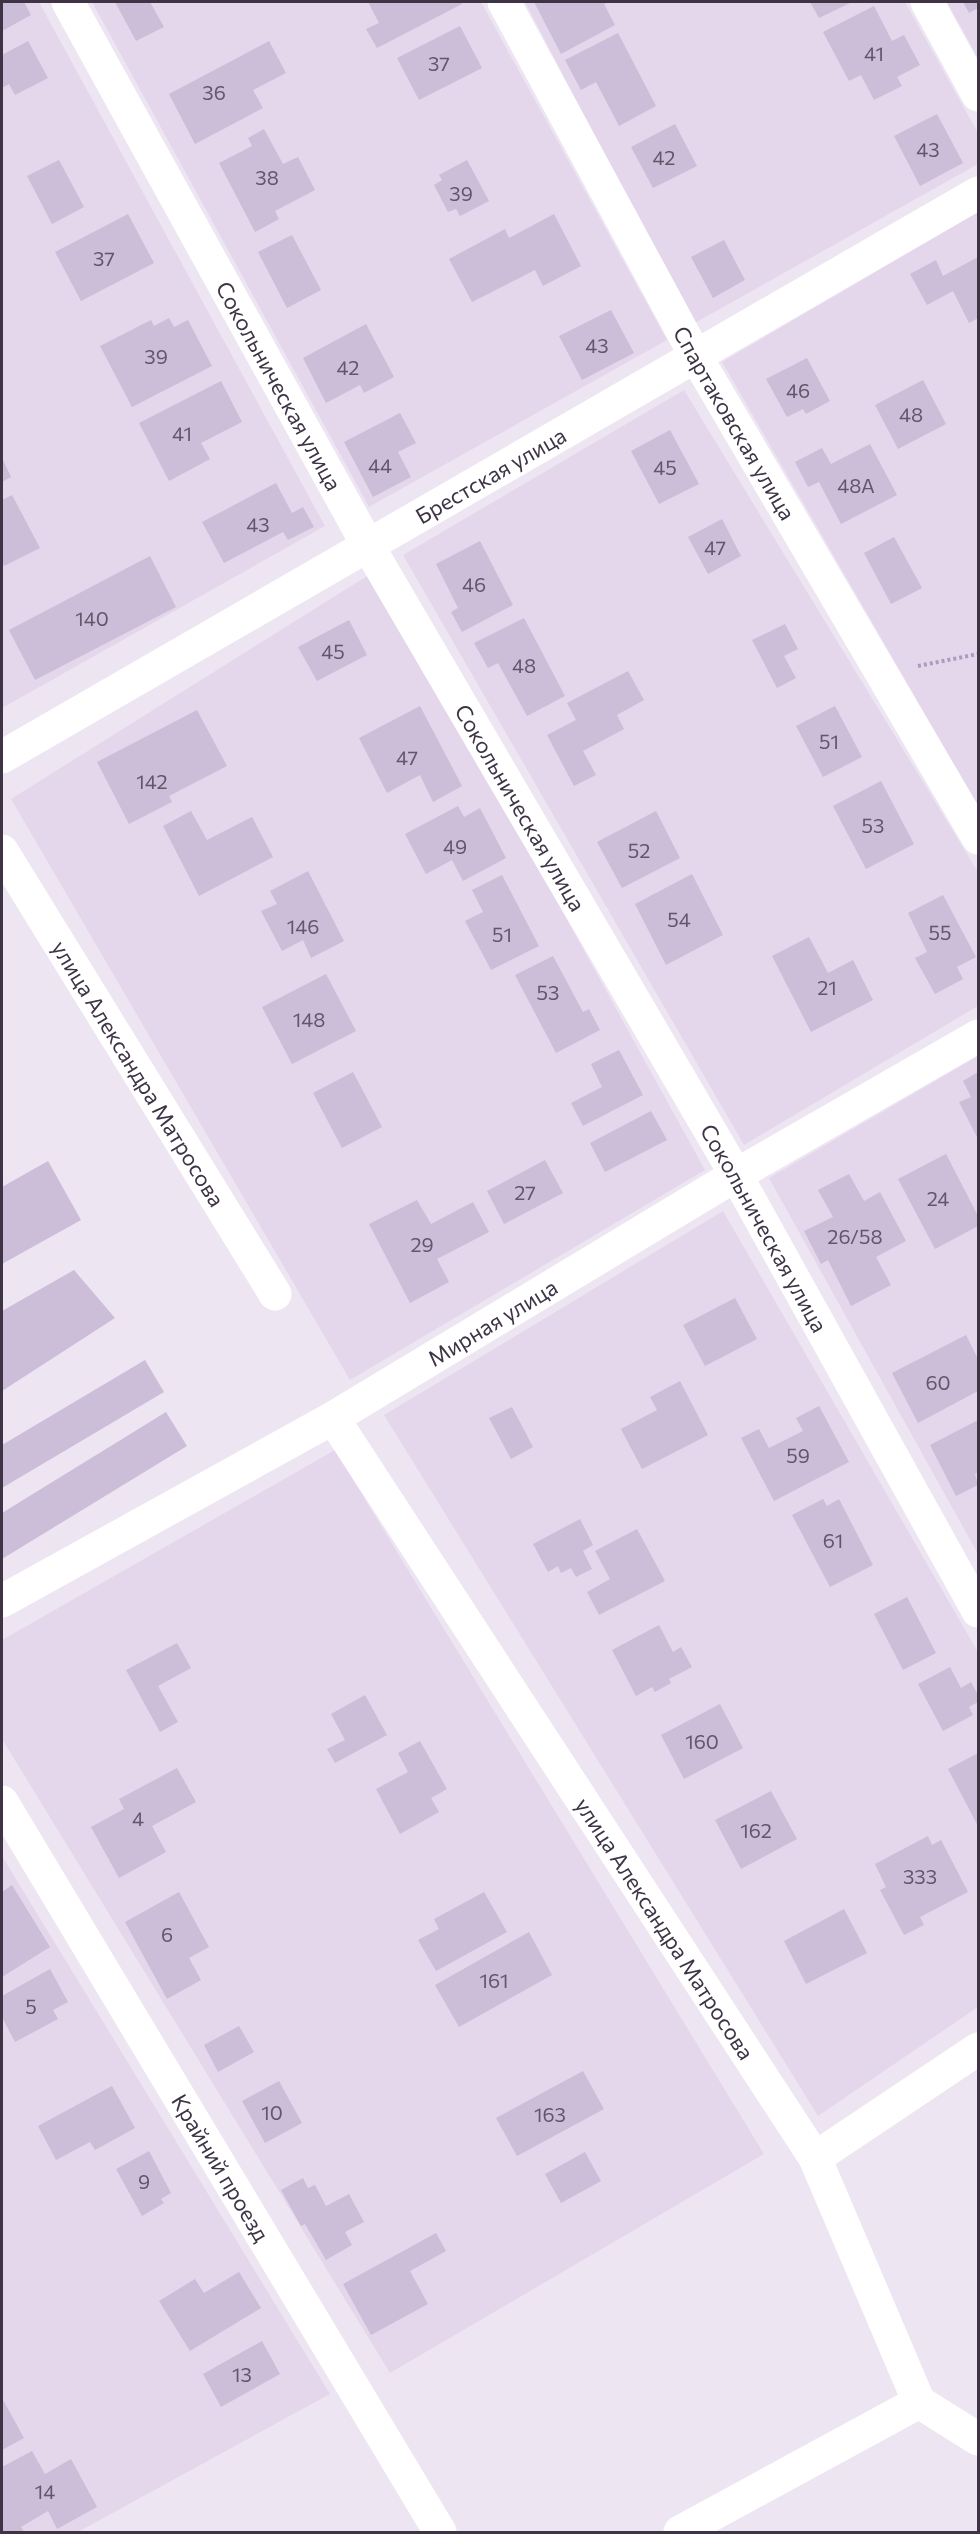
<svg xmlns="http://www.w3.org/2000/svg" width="980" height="2534" font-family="Commissioner,sans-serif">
<rect width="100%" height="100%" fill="#eee5f3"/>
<g fill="#e4d7eb">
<polygon points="2,2 39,2 325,526 2,708"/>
<polygon points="92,2 481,2 667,340 369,507"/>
<polygon points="525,2 905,2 978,133 978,164 693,324"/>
<polygon points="947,2 978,2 978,58"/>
<polygon points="978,212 978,806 722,362"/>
<polygon points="684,390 978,872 978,1006 744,1145 403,555"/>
<polygon points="375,571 705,1170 350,1380 11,799"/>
<polygon points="978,1056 978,1554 769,1178"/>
<polygon points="723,1211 978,1652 978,2007 818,2116 384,1415"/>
<polygon points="335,1450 764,2154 390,2373 2,1739 2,1640"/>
<polygon points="2,1856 330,2394 78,2532 2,2532"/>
</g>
<g fill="#ccbdd8">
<polygon points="2,2 24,2 31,15 2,31"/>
<polygon points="115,2 150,2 164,27 136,41"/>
<polygon points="368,2 460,2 462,4 377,48 366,29 379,23"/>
<polygon points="534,2 609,2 604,4 615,25 561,54"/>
<polygon points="810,2 852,2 819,18"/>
<polygon points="963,2 978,2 978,8 969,13"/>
<polygon points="874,6 892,41 904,35 920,65 897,77 902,86 874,100 861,75 849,81 823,32"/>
<polygon points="460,26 482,68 419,100 397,58"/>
<polygon points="618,33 656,106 619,126 596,82 581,90 565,60"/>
<polygon points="28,41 48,78 15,95 9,84 2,88 2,55"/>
<polygon points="269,41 286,73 253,90 263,108 195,144 169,94"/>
<polygon points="937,114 963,163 920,186 894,136"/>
<polygon points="675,124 697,166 653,188 631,147"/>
<polygon points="264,129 283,164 298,157 315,190 275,211 279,219 255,232 219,163 252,146 248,138"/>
<polygon points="59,160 84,207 52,224 27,176"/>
<polygon points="467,160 489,201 460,216 456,209 448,212 434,185 442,180 439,175"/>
<polygon points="128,214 154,263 81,301 55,252"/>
<polygon points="554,214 581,266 543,286 535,270 472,302 449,259 505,229 509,238"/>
<polygon points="292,235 321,290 287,308 258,252"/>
<polygon points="724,240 745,280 713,298 691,257"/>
<polygon points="978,257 978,318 969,323 953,291 927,305 910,274 936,260 943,276"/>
<polygon points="611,310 634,353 582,380 559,336"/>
<polygon points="169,318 174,327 188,320 212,366 132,407 100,346 151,320 154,326"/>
<polygon points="366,324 394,377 364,393 360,385 326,403 303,358"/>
<polygon points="807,358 830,401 806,414 803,409 787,417 766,379"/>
<polygon points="923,380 946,424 898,449 875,405"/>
<polygon points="221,381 242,422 201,443 210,459 169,481 139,423"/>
<polygon points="400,413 416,443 398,452 411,477 373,497 344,442"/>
<polygon points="670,430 699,484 659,504 631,451"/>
<polygon points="870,444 897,495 841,524 819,482 808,487 795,462 822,448 831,464"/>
<polygon points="2,458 11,477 2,482"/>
<polygon points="276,483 292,513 303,507 314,527 288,540 283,532 224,563 202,522"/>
<polygon points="12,495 40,548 4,566 2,561 2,500"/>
<polygon points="722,519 741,556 708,574 688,537"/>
<polygon points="894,537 922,588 891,604 864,553"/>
<polygon points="480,541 513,605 462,632 451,612 458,608 436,564"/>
<polygon points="150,556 176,607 35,680 9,630"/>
<polygon points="524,618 565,696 527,716 498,663 488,668 474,643"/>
<polygon points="349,620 367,655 317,681 298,647"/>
<polygon points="785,624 798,649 784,656 796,678 777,688 752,640"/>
<polygon points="628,671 644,700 617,715 624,729 583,751 596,775 574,786 547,735 576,720 567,703"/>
<polygon points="420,706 462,786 433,802 420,775 387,793 359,738"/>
<polygon points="835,706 862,757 823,777 796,726"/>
<polygon points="197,710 227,766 169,796 172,802 129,824 97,762"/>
<polygon points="881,781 914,844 866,869 833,806"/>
<polygon points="458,806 464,817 480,808 506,858 463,881 452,860 426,874 405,834"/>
<polygon points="191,811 207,840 252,817 273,857 199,896 163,826"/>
<polygon points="656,811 680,858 622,888 597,842"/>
<polygon points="308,871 344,941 311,958 303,940 282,951 261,911 277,904 270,891"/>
<polygon points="692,874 723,935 666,965 635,904"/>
<polygon points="502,875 539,946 491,970 465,921 483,912 472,890"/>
<polygon points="943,895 976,957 957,967 963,979 935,994 915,958 927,952 908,913"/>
<polygon points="809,937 828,973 853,960 873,1000 811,1032 772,956"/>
<polygon points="553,956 583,1012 589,1009 600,1030 556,1053 515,975"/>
<polygon points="326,974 356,1031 292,1064 262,1007"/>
<polygon points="619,1050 643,1095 583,1126 571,1103 602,1087 591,1064"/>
<polygon points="353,1072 382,1127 342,1148 313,1093"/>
<polygon points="978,1072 978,1139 959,1102 971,1097 963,1081"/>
<polygon points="651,1111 667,1140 605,1172 590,1143"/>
<polygon points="946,1154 978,1216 978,1226 935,1249 898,1179"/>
<polygon points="545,1160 563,1193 504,1224 487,1191"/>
<polygon points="48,1161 81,1220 2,1264 2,1187"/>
<polygon points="849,1174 864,1201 880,1192 906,1241 876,1257 891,1285 851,1306 828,1260 821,1264 804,1231 833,1217 818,1190"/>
<polygon points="417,1200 431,1224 473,1202 489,1232 437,1259 449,1282 410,1303 369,1224"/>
<polygon points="74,1270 115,1318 2,1391 2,1311"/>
<polygon points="735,1298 757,1339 705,1366 683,1325"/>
<polygon points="966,1335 978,1359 978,1391 918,1423 892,1373"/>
<polygon points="145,1360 164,1392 2,1488 2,1445"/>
<polygon points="680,1381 708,1435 642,1469 621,1429 657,1410 650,1397"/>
<polygon points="819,1406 849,1462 774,1501 741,1438 759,1429 769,1448 803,1431 796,1418"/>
<polygon points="512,1407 533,1447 511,1459 489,1418"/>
<polygon points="166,1412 187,1446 2,1559 2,1513"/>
<polygon points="978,1420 978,1472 975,1474 978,1485 956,1496 930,1445"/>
<polygon points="823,1499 827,1506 839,1499 873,1565 830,1587 792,1515"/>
<polygon points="580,1519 593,1545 583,1551 592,1569 576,1577 571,1568 561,1573 558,1566 548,1572 533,1544"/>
<polygon points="637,1529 665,1581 599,1615 587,1592 610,1579 595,1551"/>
<polygon points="907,1597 936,1653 903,1670 874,1614"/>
<polygon points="659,1625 673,1652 681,1647 692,1667 669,1679 671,1683 655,1692 652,1687 636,1696 612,1650"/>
<polygon points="177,1643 191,1668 158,1686 178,1722 160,1732 126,1670"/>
<polygon points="950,1667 961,1688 971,1682 978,1695 978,1702 969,1707 973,1715 943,1731 918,1684"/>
<polygon points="365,1695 387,1735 335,1763 327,1749 345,1740 331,1714"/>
<polygon points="720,1704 743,1748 684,1779 661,1735"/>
<polygon points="420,1741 447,1789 431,1798 439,1812 400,1834 376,1789 408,1772 398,1753"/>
<polygon points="978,1753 978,1826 948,1769"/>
<polygon points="177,1768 196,1802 152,1826 166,1852 119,1878 91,1827 124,1809 119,1799"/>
<polygon points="771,1791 797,1839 741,1869 715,1820"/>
<polygon points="928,1836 932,1845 941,1840 968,1892 920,1917 924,1925 904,1935 880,1890 886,1887 875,1864"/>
<polygon points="12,1885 50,1947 2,1977 2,1892"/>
<polygon points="179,1892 209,1947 189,1958 201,1980 167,1999 125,1922"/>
<polygon points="484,1892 507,1932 436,1971 418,1940 439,1929 434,1919"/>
<polygon points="844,1909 867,1953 806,1984 784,1941"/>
<polygon points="529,1932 552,1975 459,2027 435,1985"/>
<polygon points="50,1969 68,2002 53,2010 58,2019 15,2042 2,2017 2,1996"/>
<polygon points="239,2026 254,2052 218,2072 204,2045"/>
<polygon points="583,2071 604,2109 517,2156 496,2118"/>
<polygon points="279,2081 302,2123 265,2143 242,2101"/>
<polygon points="112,2086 135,2128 95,2150 90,2142 56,2160 38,2126"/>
<polygon points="149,2151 171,2193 161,2199 164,2203 142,2216 116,2169"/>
<polygon points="585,2152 601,2181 561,2203 545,2174"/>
<polygon points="303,2178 308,2188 315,2185 326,2206 349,2194 364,2222 345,2232 352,2245 326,2260 305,2224 301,2226 281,2190"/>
<polygon points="436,2233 446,2251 410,2271 428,2304 371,2335 343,2284"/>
<polygon points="239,2272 261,2308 190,2351 159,2301 195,2279 204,2293"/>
<polygon points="262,2341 280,2374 221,2407 203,2374"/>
<polygon points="2,2398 24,2438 2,2450"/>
<polygon points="32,2451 45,2474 71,2459 97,2507 57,2529 48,2511 21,2527 24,2532 2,2532 2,2467"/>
</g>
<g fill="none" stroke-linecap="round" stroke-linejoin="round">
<polyline stroke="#b198c1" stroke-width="4" stroke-dasharray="3 3" stroke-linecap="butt" points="918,666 978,654"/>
<g stroke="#fff" stroke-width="33">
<path id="s1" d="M68,2L367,544L736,1175L978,1611"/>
<path id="s2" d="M504,2L695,355L978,838"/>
<polyline points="927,2 978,95"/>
<path id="s3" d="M2,757L978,193"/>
<path id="s4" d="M2,851L275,1294"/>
<path id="s5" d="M333,1418L815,2158L919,2402L978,2439"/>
<path id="s6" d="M2,1601L333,1418L736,1175L978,1036"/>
<path id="s7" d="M2,1802L440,2532"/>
<polyline points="815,2158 978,2049"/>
<polyline points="680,2532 919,2402"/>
</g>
</g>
<g text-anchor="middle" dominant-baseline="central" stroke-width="5" stroke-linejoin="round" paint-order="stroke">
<g font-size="20" fill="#62566a">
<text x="874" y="53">41</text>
<text x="439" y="63">37</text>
<text x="214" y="92">36</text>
<text x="928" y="149">43</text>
<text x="664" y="157">42</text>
<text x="267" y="177">38</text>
<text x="461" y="193">39</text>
<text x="104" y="258">37</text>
<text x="597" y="345">43</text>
<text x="156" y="356">39</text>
<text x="348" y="367">42</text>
<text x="798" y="390">46</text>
<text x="911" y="414">48</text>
<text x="182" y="433">41</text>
<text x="380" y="465">44</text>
<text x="665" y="467">45</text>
<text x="856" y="485">48А</text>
<text x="258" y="524">43</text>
<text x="715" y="547">47</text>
<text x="474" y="584">46</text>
<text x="92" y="618">140</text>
<text x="333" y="651">45</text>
<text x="524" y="665">48</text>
<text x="829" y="741">51</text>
<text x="407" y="757">47</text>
<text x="152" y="781">142</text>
<text x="873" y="825">53</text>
<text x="455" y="846">49</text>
<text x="639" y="850">52</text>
<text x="679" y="919">54</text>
<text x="303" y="926">146</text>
<text x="940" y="932">55</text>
<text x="502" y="934">51</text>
<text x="827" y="987">21</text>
<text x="548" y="992">53</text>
<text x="309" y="1019">148</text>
<text x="525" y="1192">27</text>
<text x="938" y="1198">24</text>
<text x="855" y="1236">26/58</text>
<text x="422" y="1244">29</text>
<text x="938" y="1382">60</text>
<text x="798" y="1455">59</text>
<text x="833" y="1540">61</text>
<text x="702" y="1741">160</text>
<text x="138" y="1818">4</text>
<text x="756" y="1830">162</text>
<text x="920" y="1876">333</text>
<text x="167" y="1934">6</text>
<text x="494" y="1980">161</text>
<text x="31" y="2006">5</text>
<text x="272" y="2112">10</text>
<text x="550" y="2114">163</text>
<text x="144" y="2181">9</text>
<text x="242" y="2374">13</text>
<text x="45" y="2491">14</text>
</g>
<g font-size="22" fill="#3e3446" stroke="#fff">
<text stroke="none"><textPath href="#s1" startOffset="438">Сокольническая улица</textPath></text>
<text stroke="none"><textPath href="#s2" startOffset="480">Спартаковская улица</textPath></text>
<text stroke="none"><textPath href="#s3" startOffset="564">Брестская улица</textPath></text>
<text stroke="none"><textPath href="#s1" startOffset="924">Сокольническая улица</textPath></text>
<text stroke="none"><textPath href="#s4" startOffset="261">улица Александра Матросова</textPath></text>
<text stroke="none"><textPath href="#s1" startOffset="1410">Сокольническая улица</textPath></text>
<text stroke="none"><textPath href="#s6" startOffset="564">Мирная улица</textPath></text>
<text stroke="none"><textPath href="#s5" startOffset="609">улица Александра Матросова</textPath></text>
<text stroke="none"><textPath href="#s7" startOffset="426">Крайний проезд</textPath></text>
</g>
</g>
<rect width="980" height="2534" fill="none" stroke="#3e3446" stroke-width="6"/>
</svg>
